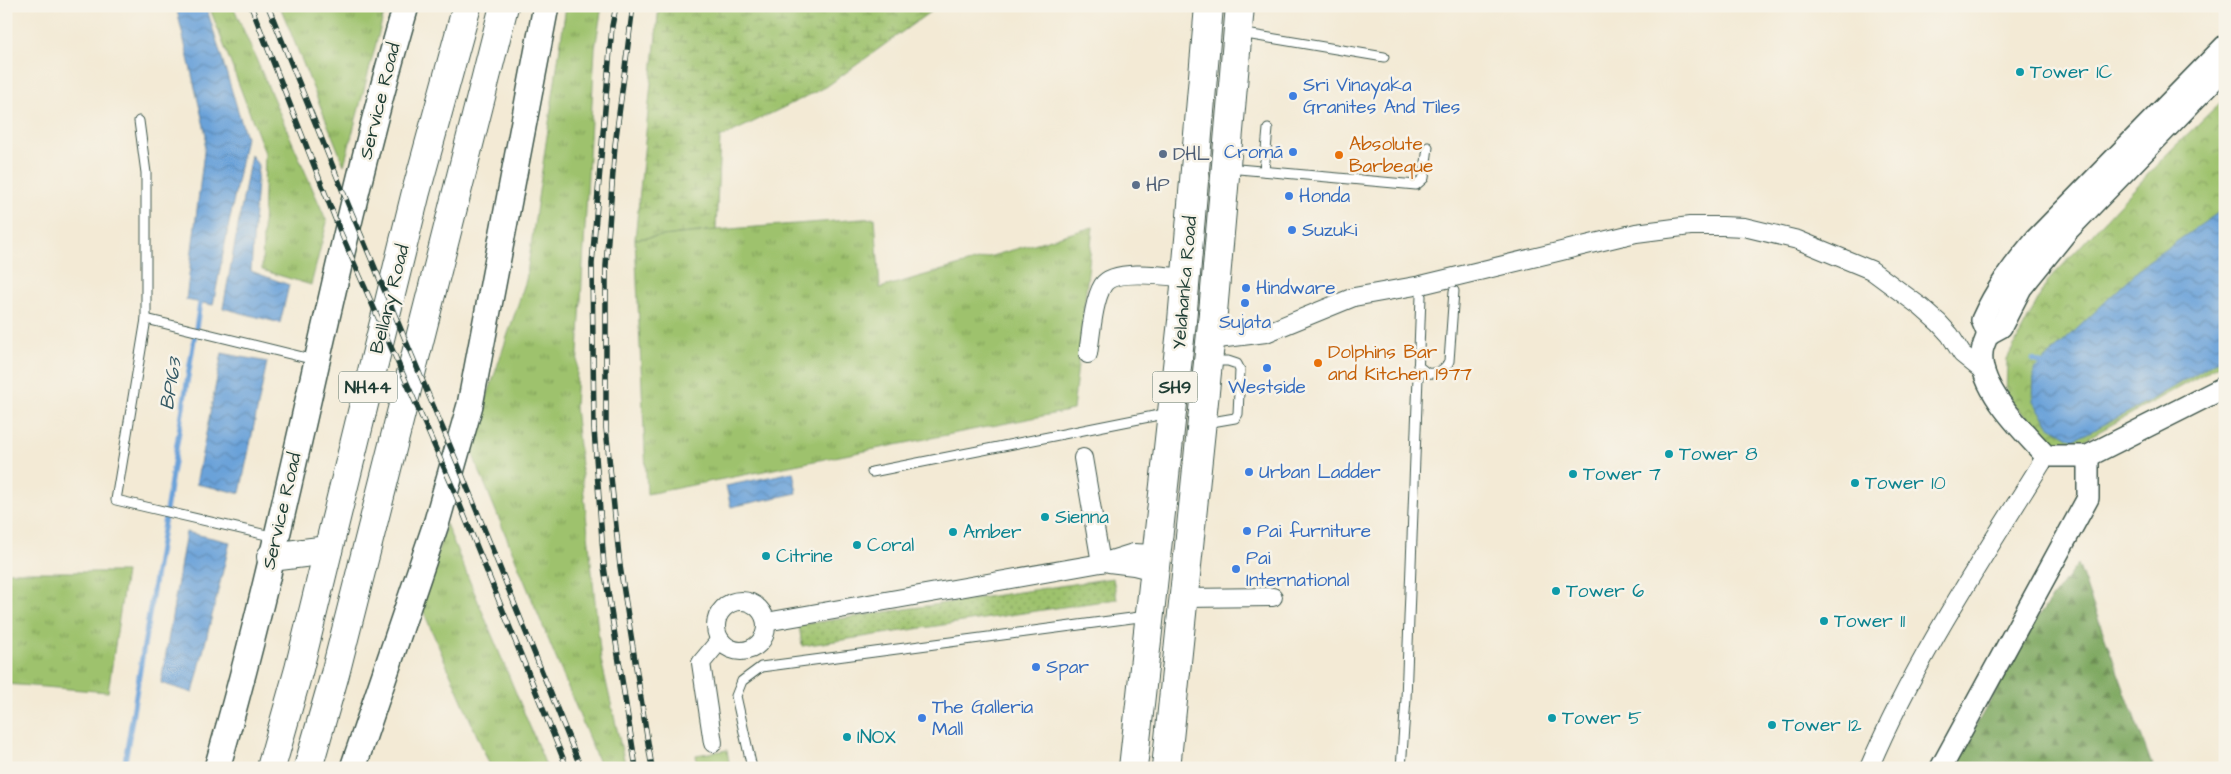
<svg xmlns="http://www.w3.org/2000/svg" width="2231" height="774" font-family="'Architects Daughter',sans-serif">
<defs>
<pattern id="grass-tufts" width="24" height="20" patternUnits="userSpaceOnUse" patternTransform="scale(1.25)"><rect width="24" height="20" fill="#9ec26d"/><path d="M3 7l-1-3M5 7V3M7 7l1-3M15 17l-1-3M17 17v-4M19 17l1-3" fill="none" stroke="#809f5a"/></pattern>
<pattern id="forest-firs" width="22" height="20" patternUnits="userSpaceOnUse" patternTransform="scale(1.25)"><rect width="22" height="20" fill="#7ea860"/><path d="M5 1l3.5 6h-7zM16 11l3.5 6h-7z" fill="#678a50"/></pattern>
<pattern id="wetland-marsh" width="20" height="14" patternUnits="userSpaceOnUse" patternTransform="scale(1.25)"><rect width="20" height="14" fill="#9ec26d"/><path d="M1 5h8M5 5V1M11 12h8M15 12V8" fill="none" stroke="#809f5a"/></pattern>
<pattern id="park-crowns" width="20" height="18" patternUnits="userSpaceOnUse" patternTransform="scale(1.25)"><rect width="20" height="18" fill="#9ec26d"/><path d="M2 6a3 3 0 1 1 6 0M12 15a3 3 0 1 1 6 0" fill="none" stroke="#809f5a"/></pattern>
<pattern id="garden-dots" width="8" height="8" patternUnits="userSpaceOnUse" patternTransform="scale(1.25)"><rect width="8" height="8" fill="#9ec26d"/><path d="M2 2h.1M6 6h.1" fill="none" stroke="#809f5a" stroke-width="1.8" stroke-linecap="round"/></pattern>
<pattern id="water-waves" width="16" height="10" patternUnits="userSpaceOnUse" patternTransform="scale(1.25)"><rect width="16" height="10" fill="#6ba2d9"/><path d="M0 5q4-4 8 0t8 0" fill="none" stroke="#5785b1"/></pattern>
</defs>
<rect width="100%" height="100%" fill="#f7f3e8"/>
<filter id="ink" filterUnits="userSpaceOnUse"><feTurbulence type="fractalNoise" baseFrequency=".02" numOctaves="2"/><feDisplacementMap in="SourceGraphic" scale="10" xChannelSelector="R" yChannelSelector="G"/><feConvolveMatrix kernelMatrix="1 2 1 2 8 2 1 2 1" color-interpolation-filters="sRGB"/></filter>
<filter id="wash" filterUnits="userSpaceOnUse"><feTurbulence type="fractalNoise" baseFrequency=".0096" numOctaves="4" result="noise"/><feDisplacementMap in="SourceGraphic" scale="20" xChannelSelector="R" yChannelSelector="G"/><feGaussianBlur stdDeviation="1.12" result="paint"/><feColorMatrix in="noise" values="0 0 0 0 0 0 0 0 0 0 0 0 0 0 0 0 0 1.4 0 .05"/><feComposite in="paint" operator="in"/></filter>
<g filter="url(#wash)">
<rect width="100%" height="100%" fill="#f3ead5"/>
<g fill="url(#grass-tufts)" stroke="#5e8050">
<polygon points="209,6 233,6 327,222 311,285 262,270 265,153"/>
<polygon points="280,6 386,6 344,165"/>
<polygon points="566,6 602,6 595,49 575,407 601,660 626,768 601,768 470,448 526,280"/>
<polygon points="875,218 880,288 1093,227 1073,410 647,494 635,239 716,230"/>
<polygon points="446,524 547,768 491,768 422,608"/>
<polygon points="6,572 126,572 108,692 6,684"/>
</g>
<polygon fill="url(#forest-firs)" stroke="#4e724a" points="2078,564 2153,768 1952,768 2037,618"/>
<polygon fill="url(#wetland-marsh)" stroke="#5e8050" points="659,6 938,6 826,87 720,138 716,230 635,239"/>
<polygon fill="url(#park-crowns)" stroke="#5e8050" points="2225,98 2225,362 2064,451 2006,398 2007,359 2047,282 2167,154"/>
<polygon fill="url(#garden-dots)" stroke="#5e8050" points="1113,578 1117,599 802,646 799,625"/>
<polygon fill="#9ec26d" stroke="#5e8050" points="727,750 730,768 698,768 696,755"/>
<g fill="url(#water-waves)" stroke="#457086">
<polygon points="176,6 206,6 246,137 213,305 186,300 206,135"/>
<polygon points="251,155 258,165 251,271 289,285 280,323 223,308"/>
<polygon points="2225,208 2225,356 2146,403 2074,440 2050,426 2033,401 2034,370 2147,262"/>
<polygon points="222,353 267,362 240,493 196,484"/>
<polygon points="793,472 797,493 731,507 726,486"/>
<polygon points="186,532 230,542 193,693 161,683"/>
</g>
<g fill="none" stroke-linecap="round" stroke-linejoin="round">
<g stroke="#6ba2d9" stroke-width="5">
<polyline points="2033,360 2041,363 2044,367"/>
<polyline points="124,768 201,297"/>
</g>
</g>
</g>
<g filter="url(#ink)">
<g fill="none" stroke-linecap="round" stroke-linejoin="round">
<defs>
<g id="service">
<polyline points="1240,33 1384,57"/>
<polyline points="139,121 146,173 146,319 116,500 275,537"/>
<polyline points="1227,168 1416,185 1424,178 1428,147"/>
<polyline points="1264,171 1268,129"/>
<polyline points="146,319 315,360"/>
<path d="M1418,366L1427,373C1437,374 1445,371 1449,361L1454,291"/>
<polyline points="1206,423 1235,418 1238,414 1240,370 1237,364 1228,361 1211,361"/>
<polyline points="872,472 1169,413"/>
<polyline points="1169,767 1190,768"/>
<polyline points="752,768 736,696 742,681 761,667 1147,616"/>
<polyline points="1401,768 1406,699 1421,296"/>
</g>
<g id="minor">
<polyline points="1210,340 1266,333 1354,297 1421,285 1636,233 1690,226 1722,226 1744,227 1798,240 1871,270 1921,307 1939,323 1950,335 1962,354 1983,371"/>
<path d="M1088,354C1091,335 1093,301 1103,285C1114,268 1167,276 1186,278"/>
<polyline points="1083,458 1101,563"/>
<polyline points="1109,563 1134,566 1154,571"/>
<polyline points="1184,598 1273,597"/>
<circle cx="741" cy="626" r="25"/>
<polyline points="766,622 1101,563 1133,553 1156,554"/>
<polyline points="713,743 701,663 720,640"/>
<path d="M1869,768C1915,659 1984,556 2046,456"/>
</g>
<g id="tertiary">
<path d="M1988,334L1982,320C1996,289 2014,265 2036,239L2225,46"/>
<polyline points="1988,334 2001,327 2021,288 2068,230 2225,68"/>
<path d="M1988,334C1986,340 1982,347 1982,353C1978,388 2024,432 2046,456H2088L2225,387"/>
<polyline points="1941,768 2088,498 2088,456"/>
</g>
<g id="secondary">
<path d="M217,768C290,517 332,257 406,6"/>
<polyline points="353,768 437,521 470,405 546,6"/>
</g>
<g id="primary">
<polyline points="1133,768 1182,321 1209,6"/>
<polyline points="1166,768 1212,324 1240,6"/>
</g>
<g id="trunk">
<polyline points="271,557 328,550"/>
<polyline points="271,768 299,669 416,192 467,6"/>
<polyline points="308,768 335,674 504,6"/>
</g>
</defs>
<use href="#service" stroke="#3f574c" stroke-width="11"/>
<use href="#minor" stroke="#3f574c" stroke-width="20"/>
<use href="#tertiary" stroke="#3f574c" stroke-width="24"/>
<use href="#secondary" stroke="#3f574c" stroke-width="28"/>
<use href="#primary" stroke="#3f574c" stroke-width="30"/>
<use href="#trunk" stroke="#3f574c" stroke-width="30"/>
<use href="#service" stroke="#fff" stroke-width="9"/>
<use href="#minor" stroke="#fff" stroke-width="18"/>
<use href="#tertiary" stroke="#fff" stroke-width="21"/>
<use href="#secondary" stroke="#fff" stroke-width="25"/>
<use href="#primary" stroke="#fff" stroke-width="28"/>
<use href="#trunk" stroke="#fff" stroke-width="28"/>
<defs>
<g id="rail">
<polyline points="251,6 340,231 453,488 567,768"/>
<polyline points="268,6 348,204 459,467 581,768"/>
<polyline points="616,6 612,26 592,264 594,429 604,567 636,768"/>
<polyline points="633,6 615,145 606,266 606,428 620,566 652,768"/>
</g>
</defs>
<use href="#rail" stroke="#1f3d34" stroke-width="5.5"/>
<use href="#rail" stroke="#f7f3e8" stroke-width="4" stroke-dasharray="11" stroke-linecap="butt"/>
</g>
</g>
<g fill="#0f9aa8" stroke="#f7f3e8" stroke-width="2">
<circle cx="2020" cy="72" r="5"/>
<circle cx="1669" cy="454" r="5"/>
<circle cx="1573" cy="474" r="5"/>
<circle cx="1855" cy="483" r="5"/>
<circle cx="1045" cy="517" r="5"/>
<circle cx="953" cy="532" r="5"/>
<circle cx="857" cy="545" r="5"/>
<circle cx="766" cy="556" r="5"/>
<circle cx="1556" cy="591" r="5"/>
<circle cx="1824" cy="621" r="5"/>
<circle cx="1552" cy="718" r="5"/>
<circle cx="1772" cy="725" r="5"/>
<circle cx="847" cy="737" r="5"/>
</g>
<g fill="#3f7fe0" stroke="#f7f3e8" stroke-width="2">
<circle cx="1293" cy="96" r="5"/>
<circle cx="1293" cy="152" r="5"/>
<circle cx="1289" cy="196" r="5"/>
<circle cx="1292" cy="230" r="5"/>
<circle cx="1246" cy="288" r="5"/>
<circle cx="1245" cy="303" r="5"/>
<circle cx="1267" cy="368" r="5"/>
<circle cx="1249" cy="472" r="5"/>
<circle cx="1247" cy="531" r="5"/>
<circle cx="1236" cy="569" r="5"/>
<circle cx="1036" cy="667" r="5"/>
<circle cx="922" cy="718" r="5"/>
</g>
<g fill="#5c6f8a" stroke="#f7f3e8" stroke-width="2">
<circle cx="1163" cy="154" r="5"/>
<circle cx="1136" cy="185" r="5"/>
</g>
<g fill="#e8710a" stroke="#f7f3e8" stroke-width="2">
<circle cx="1339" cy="155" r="5"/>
<circle cx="1318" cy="363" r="5"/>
</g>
<g text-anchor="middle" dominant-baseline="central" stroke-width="5" stroke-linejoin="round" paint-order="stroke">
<g fill="#f7f3e8" stroke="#60746a" stroke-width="1">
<rect x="339" y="371.5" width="58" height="31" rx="4"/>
<rect x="1152.5" y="371.5" width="45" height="31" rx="4"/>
</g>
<g font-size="18" font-weight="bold" fill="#1f3d34">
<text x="368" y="387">NH44</text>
<text x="1175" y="387">SH9</text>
</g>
<g font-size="19" fill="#0d838f" stroke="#f7f3e8" text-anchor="start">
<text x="2030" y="72">Tower 1C</text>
<text x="1679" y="454">Tower 8</text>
<text x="1583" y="474">Tower 7</text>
<text x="1865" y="483">Tower 10</text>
<text x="1055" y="517">Sienna</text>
<text x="963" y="532">Amber</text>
<text x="867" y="545">Coral</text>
<text x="776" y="556">Citrine</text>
<text x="1566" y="591">Tower 6</text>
<text x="1834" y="621">Tower 11</text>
<text x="1562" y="718">Tower 5</text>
<text x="1782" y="725">Tower 12</text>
<text x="857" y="737">INOX</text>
</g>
<g font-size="19" fill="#366cbe" stroke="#f7f3e8" text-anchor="start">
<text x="1303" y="85">Sri Vinayaka<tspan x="1303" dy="22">Granites And Tiles</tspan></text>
<text x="1283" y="152" text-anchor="end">Cromā</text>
<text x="1299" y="196">Honda</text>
<text x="1302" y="230">Suzuki</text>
<text x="1256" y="288">Hindware</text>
<text x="1245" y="322" text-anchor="middle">Sujata</text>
<text x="1267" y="387" text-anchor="middle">Westside</text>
<text x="1259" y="472">Urban Ladder</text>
<text x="1257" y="531">Pai furniture</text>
<text x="1246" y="558">Pai<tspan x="1246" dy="22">International</tspan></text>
<text x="1046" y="667">Spar</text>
<text x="932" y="707">The Galleria<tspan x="932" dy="22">Mall</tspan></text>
</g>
<g font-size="19" fill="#1f3d34" stroke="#f7f3e8">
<text transform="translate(380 101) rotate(-76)">Service Road</text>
<text transform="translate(1185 283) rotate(-85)">Yelahanka Road</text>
<text transform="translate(390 299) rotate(-76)">Bellary Road</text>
<text transform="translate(282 511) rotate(-77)">Service Road</text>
</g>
<g font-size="19" fill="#c56008" stroke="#f7f3e8" text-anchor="start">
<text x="1349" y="144">Absolute<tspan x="1349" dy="22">Barbeque</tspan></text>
<text x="1328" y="352">Dolphins Bar<tspan x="1328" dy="22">and Kitchen 1977</tspan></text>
</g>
<g font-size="19" fill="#4e5e75" stroke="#f7f3e8" text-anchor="start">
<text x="1173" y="154">DHL</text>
<text x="1146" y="185">HP</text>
</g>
<g font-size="20" font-style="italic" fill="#365b66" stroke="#f7f3e8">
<text transform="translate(171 384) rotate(-81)">BP163</text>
</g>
</g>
<rect width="2231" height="774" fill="none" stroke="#f7f3e8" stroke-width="25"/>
</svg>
